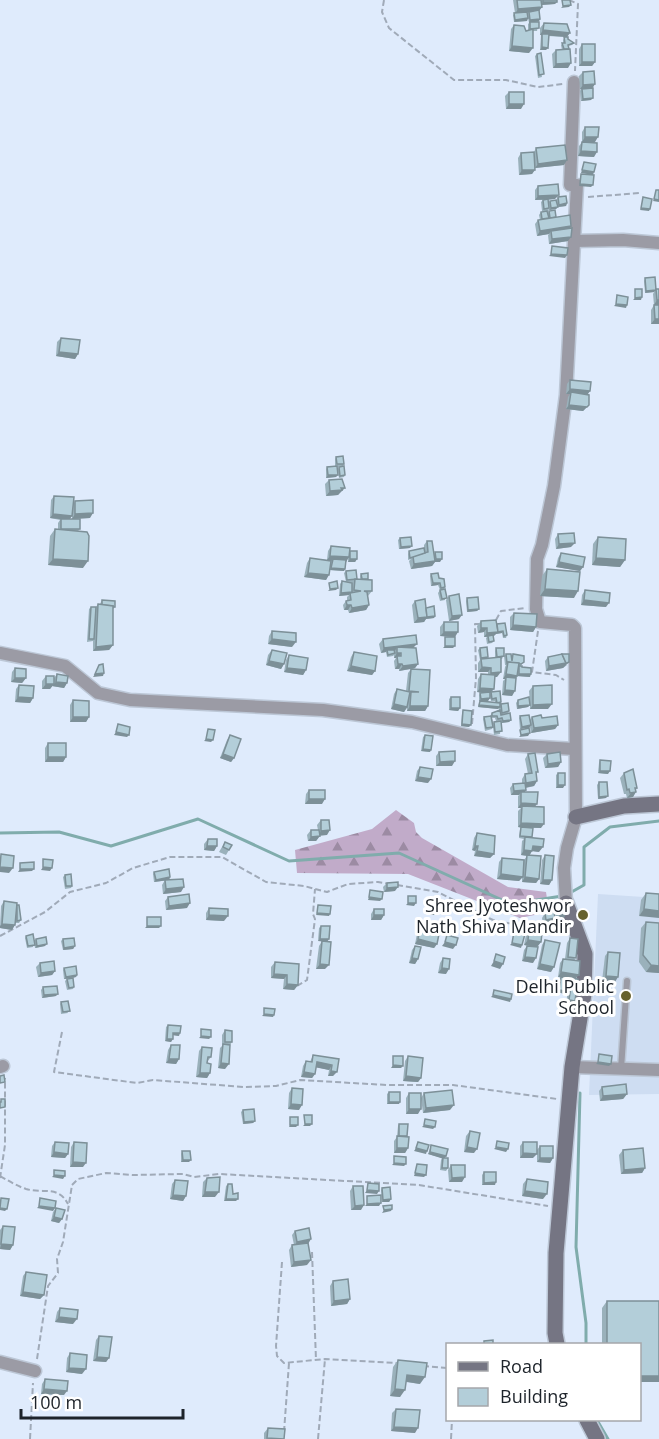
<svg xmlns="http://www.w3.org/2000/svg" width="659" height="1439" font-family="'Open Sans',sans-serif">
<defs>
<pattern id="forest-firs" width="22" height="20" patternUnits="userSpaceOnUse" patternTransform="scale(1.5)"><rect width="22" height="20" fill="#c1abc9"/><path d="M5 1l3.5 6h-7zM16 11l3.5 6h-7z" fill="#9c8ba3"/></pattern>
</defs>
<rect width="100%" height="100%" fill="#dfebfc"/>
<polygon fill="#ceddf2" points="598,894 659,898 659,1094 589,1095"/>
<polygon fill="url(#forest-firs)" points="396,810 414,823 416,832 422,838 508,887 546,892 549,912 520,918 408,874 297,873 295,850 372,829"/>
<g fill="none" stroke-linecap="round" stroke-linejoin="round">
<g stroke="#80acac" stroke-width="3">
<polyline points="0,833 59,832 111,846 198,819 289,861 399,853 511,904 562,896"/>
<polyline points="568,894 584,885 584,847 610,827 659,821"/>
<polyline points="580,1093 576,1247 586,1323 586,1344"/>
<polyline points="597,1420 608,1439"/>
</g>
<defs>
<polyline id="lane" points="621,1069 627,981"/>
<g id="street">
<polyline points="574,241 623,240 659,243"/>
<polyline points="0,653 65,666 98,693 130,700 323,710 412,722 507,745 574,749"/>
<polyline points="566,903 564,868 567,848 576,817 575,628 572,625 540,622 536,609 537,559 542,545 554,486 566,395 577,185 570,185 574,82"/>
<polyline points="0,1067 3,1066"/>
<polyline points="572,1067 659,1070"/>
<polyline points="0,1362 35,1371"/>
</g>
<g id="secondary">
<polyline points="576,817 624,806 659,804"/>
<polyline points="557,1344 555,1333 556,1253 572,1067 584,994 585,954 566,903"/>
<polyline points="587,1420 597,1439"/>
</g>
</defs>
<use href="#lane" stroke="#bcc7d6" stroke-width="9"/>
<use href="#street" stroke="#bcc7d6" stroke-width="15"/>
<use href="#secondary" stroke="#bcc7d6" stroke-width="18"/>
<g stroke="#a0aab8" stroke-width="2" stroke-dasharray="6 3" stroke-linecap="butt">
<polyline points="384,0 382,12 389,28 454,80 506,80 538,87 563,84"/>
<polyline points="569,0 578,4 575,71"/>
<polyline points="588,197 640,193"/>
<polyline points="496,620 501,611 526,608"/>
<polyline points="538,631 532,672 556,675 564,680"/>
<polyline points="472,724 476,678 475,624 480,624"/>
<polyline points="397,885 438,892 493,920 563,934"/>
<polyline points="0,936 45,912 70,892 106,883 133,868 170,857 222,857 266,882 304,886 327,892 348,884 378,882 389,884"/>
<polyline points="297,986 307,980 315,919 313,914 315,889"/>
<polyline points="62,1032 54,1072 137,1083 153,1080 244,1087 276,1086 300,1080 387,1085 453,1085 557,1099"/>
<path d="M0,1176C9,1181 17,1186 26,1189C44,1194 58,1185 68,1204"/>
<polyline points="0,1178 5,1145 5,1078"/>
<polyline points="312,1252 316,1360"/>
<polyline points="282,1262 276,1346 277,1356 284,1363 325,1359 397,1363"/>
<polyline points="37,1359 48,1286 58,1273 57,1259 63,1242 72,1185 78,1179 106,1173 133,1175 183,1174 194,1177 219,1174 419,1185 548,1206"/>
<polyline points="423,1366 448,1368"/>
<polyline points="284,1432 289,1363"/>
<polyline points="30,1439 33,1383"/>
<polyline points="318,1439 325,1359"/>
<polyline points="451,1439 452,1420"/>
</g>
<use href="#lane" stroke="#9b9ba5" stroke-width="6"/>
<use href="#street" stroke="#9b9ba5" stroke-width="12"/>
<use href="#secondary" stroke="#757583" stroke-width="15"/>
</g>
<g fill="#9ab1bb" fill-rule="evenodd">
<polygon points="513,0 557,0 555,4 542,5 542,7 539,11 540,19 539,21 537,31 533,31 529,53 509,51 511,29 514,25 526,31 528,30 528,24 530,22 529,23 528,18 527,21 514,22 513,15 515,13"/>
<polygon points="544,23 568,37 568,39 574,43 572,45 568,46 568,68 553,68 552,54 556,50 562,50 561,45 563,43 563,40 565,37 548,36 546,50 540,50 541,35 540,35 540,28"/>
<polygon points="582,44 595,62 592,66 579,66 579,49"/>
<polygon points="537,54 542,77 538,78 535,56"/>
<polygon points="583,72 592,88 591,100 581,101 580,91 581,89 580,89 579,76"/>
<polygon points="509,92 521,109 506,109 505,96"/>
<polygon points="585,127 595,142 586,142 594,157 578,156 579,146 582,142 582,132"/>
<polygon points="536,148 564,165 535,168 532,174 519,175 518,158 521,153 534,152"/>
<polygon points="538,186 555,199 548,200 549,202 550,201 556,200 558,197 567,203 566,206 558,207 556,209 549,210 549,209 548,211 542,211 541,202 543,200 535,200 535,190"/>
<polygon points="549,211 556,217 571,226 570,228 568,241 549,244 548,235 549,234 537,236 535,224 538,220 540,220 539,215 541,212 548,213"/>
<polygon points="645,278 656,289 659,305 654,305 653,294 654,292 645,293 644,281"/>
<polygon points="654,305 659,324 651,324 651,310"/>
<polygon points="61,338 78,354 75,359 56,356 57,342"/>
<polygon points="570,380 590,391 587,395 589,405 583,411 566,409 568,397 570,394 566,394 567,384"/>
<polygon points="336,457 344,464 343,466 337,467 338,469 339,467 345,475 344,477 339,478 338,472 336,477 326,478 326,469 327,467 335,466 335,459"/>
<polygon points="329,480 341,492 340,492 338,495 326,496 325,484"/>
<polygon points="54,496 74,503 75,501 90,518 72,519 72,515 70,519 80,529 78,531 83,568 48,565 50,536 55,529 58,530 58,523 60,520 50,518 51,500"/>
<polygon points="558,534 571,547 556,549 555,539"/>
<polygon points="598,537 625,560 620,567 592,565 593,544"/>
<polygon points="400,538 410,548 399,549 398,540"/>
<polygon points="427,541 434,554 435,552 440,562 435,562 432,566 411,569 409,561 411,559 408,560 408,554 409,551 424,548 424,545"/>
<polygon points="331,546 349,551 357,559 355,562 348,562 348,558 346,562 345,569 344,571 330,570 326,580 304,577 307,563 310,558 327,560 328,551"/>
<polygon points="561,553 583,567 580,571 556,567 558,558"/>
<polygon points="547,569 574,598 540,596 542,576"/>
<polygon points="346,571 357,579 360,579 360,576 361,574 367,580 372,591 368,596 369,605 366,610 349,613 348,610 344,610 343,605 346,601 347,600 347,597 349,595 339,596 340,584 342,581 346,582 344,573"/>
<polygon points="431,574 439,578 445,587 444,589 445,600 440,601 438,593 440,590 438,585 431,586 430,576"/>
<polygon points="585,590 606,607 581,605 582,595"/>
<polygon points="449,596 459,619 449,621 446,600"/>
<polygon points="467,598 479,609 477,611 467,612 466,601"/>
<polygon points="102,600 115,607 113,609 113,645 109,650 93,651 93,640 93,641 87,642 89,609 91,607 96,607 98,604 100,604"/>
<polygon points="415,601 435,616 434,618 426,619 424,622 414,623 412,605"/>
<polygon points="514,613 536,627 533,632 510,630 510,617"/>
<polygon points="481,621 497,624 507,635 506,638 503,638 502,633 496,634 493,636 494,641 492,643 487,644 486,638 487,637 484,637 484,632 478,633 477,626"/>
<polygon points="444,622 455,637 440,636 440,627"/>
<polygon points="272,631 292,647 268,644 269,636"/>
<polygon points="383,639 414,648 418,664 415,668 413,669 428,706 425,711 407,711 407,708 404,712 391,709 394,694 397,689 406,691 408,673 411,669 399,671 399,669 395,669 394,661 396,658 394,658 394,655 393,656 387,657 386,652 381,653 379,644"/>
<path d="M480,648L487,658H495V651L496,648L503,658L501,659L497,677H494V689L490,693V695L491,692L501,702V704L509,711L508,714L511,720L509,722L501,723L500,734L494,735L493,727L492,729L485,731L483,719L484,717L490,716L492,713L499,710V708L498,709L478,707L480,701H479V695L480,693H483L477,692L478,679L481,674L488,675V672H478V663L480,660L478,650ZM490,696L491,701H495V703L480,701H488ZM492,718H495L496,721H501L494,722L493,723Z"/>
<polygon points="272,650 284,664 281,669 266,665 268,655"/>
<polygon points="354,652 375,671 372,675 347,671 351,657"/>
<polygon points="506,654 511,657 513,654 522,664 521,666 530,677 517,676 512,696 502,695 503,681 505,679 503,679 505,667 506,665 505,665 504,656"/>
<polygon points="289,655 306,670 303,675 284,672 286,660"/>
<polygon points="548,657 567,665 563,668 546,671 545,661"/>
<polygon points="15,668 26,678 22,683 11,682 12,672"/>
<polygon points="57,674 67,683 64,688 52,686 50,689 42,689 42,681 46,676 54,678"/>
<polygon points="19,685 33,698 30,703 15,702 16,689"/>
<polygon points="533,686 548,709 530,709 530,705 528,707 517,709 516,703 518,700 530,703 529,691"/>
<polygon points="451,697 460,708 458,711 449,710 449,699"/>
<polygon points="73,700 89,717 86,722 70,722 70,705"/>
<polygon points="463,710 469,727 461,726 462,713"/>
<polygon points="520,716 530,720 532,717 542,718 558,725 555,729 531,733 530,727 520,729 519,718"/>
<polygon points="230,735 234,758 231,762 220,758 227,740"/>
<polygon points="425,735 430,752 421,751 423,737"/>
<polygon points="48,743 66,757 63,762 45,762 45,748"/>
<polygon points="439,752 452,766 436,766 436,756"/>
<polygon points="528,754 536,774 537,781 534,786 526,788 525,792 535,807 541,828 528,828 532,838 539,852 532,851 529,856 539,879 536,883 522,882 522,877 519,881 497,879 499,862 502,858 524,860 527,856 521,855 522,841 524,839 519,838 520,829 521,828 518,827 518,811 521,808 518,808 518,796 519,795 511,795 510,788 513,784 522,783 522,779 525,774 528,774 525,759"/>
<polygon points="547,754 561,762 558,767 545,768 543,758"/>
<polygon points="600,760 608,774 598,773 599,763"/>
<polygon points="420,767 428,783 415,781 417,771"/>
<polygon points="558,773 563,788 556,788 556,775"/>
<polygon points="624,773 636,790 633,797 627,798 626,794 624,794 620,778"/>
<polygon points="599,782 606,798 598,799 597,785"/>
<polygon points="309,790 322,804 305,804 306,794"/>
<polygon points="321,820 327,835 320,835 316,841 308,841 307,835 311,830 318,830 317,825"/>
<polygon points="477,833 494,854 490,858 474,856 475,851 472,850 474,838"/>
<polygon points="208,839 217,846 214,851 204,850 204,844"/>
<polygon points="225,842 229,850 226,855 219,852"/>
<polygon points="545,855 552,880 549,885 540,884 542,860"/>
<polygon points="154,872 170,877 169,880 154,882 153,874"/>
<polygon points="65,875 72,886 71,888 65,889 63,877"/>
<polygon points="165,880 181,892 163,894 162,885"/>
<polygon points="387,883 395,891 384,892 383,887"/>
<polygon points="646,893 659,894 639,916 641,900"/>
<polygon points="168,897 187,908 166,910 165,901"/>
<polygon points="4,901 17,905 21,920 19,923 15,923 12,930 0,928 1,906"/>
<polygon points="429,902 437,910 434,915 425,914 426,907"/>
<polygon points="558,905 564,918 556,919 555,910"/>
<polygon points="209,908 224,921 206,920 206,913"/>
<polygon points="374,909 384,915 381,920 371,920 371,914"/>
<polygon points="545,913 555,918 552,922 543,924 542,918"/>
<polygon points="646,922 659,923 659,973 646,972 639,962 641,928"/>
<polygon points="321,926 327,941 325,969 316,969 319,946 322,941 318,941 319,928"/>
<polygon points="420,929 437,944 434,948 415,944 417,934"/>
<polygon points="529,931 541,942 537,947 524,945 526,935"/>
<polygon points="26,936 34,941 36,939 45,946 35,948 34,941 33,947 27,948 25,938"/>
<polygon points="570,938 575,960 576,978 575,1001 572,1005 566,1004 569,982 571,979 568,978 565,994 557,992 559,980 561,977 558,977 560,963 563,959 565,959 567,943"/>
<polygon points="63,939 75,946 73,949 63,950 61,941"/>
<polygon points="545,940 551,972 537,969 542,945"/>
<polygon points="415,946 418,959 415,964 409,963 412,950"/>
<polygon points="527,946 533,963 522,961 524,950"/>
<polygon points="608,952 615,982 602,981 605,956"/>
<polygon points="443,958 446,974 438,973 440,963"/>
<polygon points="275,962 298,985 294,990 283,989 284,979 271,978 271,967"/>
<polygon points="40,963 55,971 52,975 38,977 36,967"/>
<polygon points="64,968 77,975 76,977 73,978 74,987 73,989 67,990 65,981 67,979 64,979 63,970"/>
<polygon points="43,987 56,996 42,998 41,990"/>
<polygon points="61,1002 68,1013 61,1014 60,1004"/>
<polygon points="168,1025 179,1036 173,1035 171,1042 165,1041 166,1027"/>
<polygon points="225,1030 232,1042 230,1045 225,1069 218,1068 220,1048 222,1046 222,1035"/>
<polygon points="171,1045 179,1059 176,1064 166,1063 168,1050"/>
<polygon points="202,1047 211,1057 207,1062 210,1073 207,1078 196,1077 199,1051"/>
<polygon points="313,1055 339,1059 333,1076 328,1076 329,1070 316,1067 315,1074 312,1078 301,1077 303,1066 306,1061 310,1062"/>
<polygon points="408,1056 421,1078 418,1082 403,1081 405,1061"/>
<polygon points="602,1087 627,1094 623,1099 600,1101 599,1091"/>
<polygon points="292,1088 299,1110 288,1109 289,1093"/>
<polygon points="389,1092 399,1104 387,1104 387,1094"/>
<polygon points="409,1093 418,1114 406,1114 406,1098"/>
<polygon points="424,1093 450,1110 423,1113 421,1098"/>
<polygon points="243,1110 255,1121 253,1123 243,1124 241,1112"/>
<polygon points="399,1124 407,1136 408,1148 405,1153 394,1153 394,1141 397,1137 398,1126"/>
<polygon points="470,1131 474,1153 464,1152 466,1136"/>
<polygon points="55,1142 68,1154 65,1158 51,1157 52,1146"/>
<polygon points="74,1142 83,1167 70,1167 71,1147"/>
<polygon points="523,1142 533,1158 520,1158 520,1146"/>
<polygon points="431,1145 446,1156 445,1158 448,1168 446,1171 440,1170 441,1160 442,1158 428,1154"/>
<polygon points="540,1146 553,1158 550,1163 537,1162 537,1150"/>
<polygon points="623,1150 645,1168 642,1173 621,1174 619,1155"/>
<polygon points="182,1151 189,1162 181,1162 181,1154"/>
<polygon points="451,1165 462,1182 449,1182 448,1170"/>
<polygon points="484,1172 495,1185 482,1185 482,1175"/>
<polygon points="207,1178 215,1197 202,1197 203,1182"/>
<polygon points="527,1179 543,1199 522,1196 523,1184"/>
<polygon points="175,1180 186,1196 183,1201 170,1199 172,1184"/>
<polygon points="228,1184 233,1194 236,1201 224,1201 226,1186"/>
<polygon points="353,1186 361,1210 351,1210 350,1191"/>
<polygon points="382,1188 391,1199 389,1202 382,1202 381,1190"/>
<polygon points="56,1208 62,1219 59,1223 51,1221 53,1212"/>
<polygon points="3,1226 13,1245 10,1250 0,1249 0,1230"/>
<polygon points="295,1231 307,1265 291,1267 289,1250 292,1245 294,1245 292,1235"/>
<polygon points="26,1272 44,1295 40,1299 20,1296 23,1276"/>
<polygon points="333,1281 350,1299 347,1304 331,1306 330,1286"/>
<polygon points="607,1301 659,1301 659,1382 639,1382 639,1344 602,1344 602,1308"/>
<polygon points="60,1308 73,1324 55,1322 57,1312"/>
<polygon points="99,1336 109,1358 106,1362 93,1361 96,1340"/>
<polygon points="70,1353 82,1374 66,1372 67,1358"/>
<polygon points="398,1360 420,1384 406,1382 400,1397 390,1396 393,1367"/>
<polygon points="45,1379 64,1395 41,1394 42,1384"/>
<polygon points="396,1409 415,1433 391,1431 392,1413"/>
<polygon points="268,1428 284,1439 264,1439 264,1433"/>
</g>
<g fill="#7d9098">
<polygon points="543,2 557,2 555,4 541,5"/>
<polygon points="571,5 569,7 561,8 563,6"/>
<polygon points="542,7 539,11 515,14 518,9"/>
<polygon points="528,18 527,21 514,22 515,20"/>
<polygon points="540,19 539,21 529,23 530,20"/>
<polygon points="543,30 570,33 567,37 540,35"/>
<polygon points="512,46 533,48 529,53 509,51"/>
<polygon points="542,47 548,48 546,50 540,50"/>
<polygon points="582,62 595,62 592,66 579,66"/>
<polygon points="571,63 568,68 553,68 556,64"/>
<polygon points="595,84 592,89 580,89 583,85"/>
<polygon points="593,98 591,100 581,101 583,99"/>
<polygon points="509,104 524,104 521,109 506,109"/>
<polygon points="585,137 598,137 595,142 582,142"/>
<polygon points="581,151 597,152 594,157 578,156"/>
<polygon points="567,160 564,165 535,168 538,164"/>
<polygon points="522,170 535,170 532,174 519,175"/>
<polygon points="582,170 594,172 593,175 581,173"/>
<polygon points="580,184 593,185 591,187 579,186"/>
<polygon points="559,195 555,199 535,200 538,196"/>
<polygon points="654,199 659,200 659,202 653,201"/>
<polygon points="567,203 566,206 558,207 556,209 549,210 551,208 558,207 559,205"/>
<polygon points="641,208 650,209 649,211 640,210"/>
<polygon points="571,226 568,231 551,231 549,234 537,236 540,231"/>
<polygon points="571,237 568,241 549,244 552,239"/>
<polygon points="551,254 567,255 565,258 549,256"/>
<polygon points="655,290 654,292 645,293 646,291"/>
<polygon points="642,297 641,300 633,300 635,298"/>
<polygon points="657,300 659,300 659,305 654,305"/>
<polygon points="616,304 627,305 626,308 614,306"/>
<polygon points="655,319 659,319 659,324 651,324"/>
<polygon points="59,352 78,354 75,359 56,356"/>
<polygon points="570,389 590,391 587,395 571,392 570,394 566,394"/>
<polygon points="569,405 589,405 583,411 566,409"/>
<polygon points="328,475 338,475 336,477 326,478"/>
<polygon points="341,488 345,488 338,495 326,496 330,491"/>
<polygon points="93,513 90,518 72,519 75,514"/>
<polygon points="53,514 72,516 69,520 50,518"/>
<polygon points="575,543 571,547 556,549 559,544"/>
<polygon points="412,546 410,548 399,549 401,547"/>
<polygon points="330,556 349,557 346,562 327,560"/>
<polygon points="596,558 625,560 620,567 592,565"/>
<polygon points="53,559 88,561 83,568 48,565"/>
<polygon points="350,559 357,559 355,562 348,562"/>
<polygon points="436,559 442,559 440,562 435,562 432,566 411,569 414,564"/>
<polygon points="559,562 583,567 580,571 556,567"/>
<polygon points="331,568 345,569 344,571 330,570"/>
<polygon points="308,573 329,575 326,580 304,577"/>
<polygon points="433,583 440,583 438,585 431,586"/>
<polygon points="338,588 336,590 328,591 330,589"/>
<polygon points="545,589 578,591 574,598 540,596"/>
<polygon points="341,593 350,593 349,595 339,596"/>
<polygon points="584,600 609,603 606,607 581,605"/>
<polygon points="347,605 351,605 348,610 344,610"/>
<polygon points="369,605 366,610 349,613 352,608"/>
<polygon points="479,609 477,611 467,612 468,610"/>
<polygon points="462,615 459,619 449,621 452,616"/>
<polygon points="435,616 434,618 426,619 424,622 414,623 418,618"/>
<polygon points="513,625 536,627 533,632 510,630"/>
<polygon points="481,628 487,628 484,632 478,633"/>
<polygon points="503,631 502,633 496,634 494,636 484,637 487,633"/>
<polygon points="444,632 458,632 455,637 440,636"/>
<polygon points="272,639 296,642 292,647 268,644"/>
<polygon points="417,644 413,648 397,647 395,651 387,652 387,650 386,652 381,653 384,648"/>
<polygon points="113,645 109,650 93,651 96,647"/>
<polygon points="445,646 455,646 453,648 443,648"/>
<polygon points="397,653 401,653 398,658 397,656 396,658 394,658"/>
<polygon points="269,661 284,664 281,669 266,665"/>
<polygon points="569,662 563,668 546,671 549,666"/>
<polygon points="398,664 402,664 399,669 395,669"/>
<polygon points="418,664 415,668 399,671 403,666"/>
<polygon points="351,666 375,671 372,675 347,671"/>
<polygon points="482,667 491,668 488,672 478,672"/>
<polygon points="287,668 306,670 303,675 284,672"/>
<polygon points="501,672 497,677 488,677 491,673"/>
<polygon points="104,673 103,676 93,677 95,674"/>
<polygon points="506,674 517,676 519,674 531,674 530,677 517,676 514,681 506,677 505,679 503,679"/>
<polygon points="15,678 26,678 22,683 11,682"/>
<polygon points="56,682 67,683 64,688 52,686"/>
<polygon points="46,684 54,684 50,689 42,689"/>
<polygon points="480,688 494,689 490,693 477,692"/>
<polygon points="505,690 515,691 512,696 502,695"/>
<polygon points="18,697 33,698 30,703 15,702"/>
<polygon points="490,698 488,701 479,701 481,699"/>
<polygon points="394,704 407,707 404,712 391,709"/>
<polygon points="552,704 548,709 530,709 533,705"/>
<polygon points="479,705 500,707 498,709 478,707"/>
<polygon points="530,705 528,707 517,709 518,706"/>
<polygon points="410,706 428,706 425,711 407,711"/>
<polygon points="451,708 460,708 458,711 449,710"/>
<polygon points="73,717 89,717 86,722 70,722"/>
<polygon points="511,720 509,722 501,723 503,721"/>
<polygon points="462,724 471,725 469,727 461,726"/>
<polygon points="531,725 529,728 520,729 522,727"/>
<polygon points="558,725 555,729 531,733 534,728"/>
<polygon points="116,732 129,735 127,737 114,735"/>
<polygon points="530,733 528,736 519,737 521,735"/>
<polygon points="206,739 213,740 211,742 204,741"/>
<polygon points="423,749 431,750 430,752 421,751"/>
<polygon points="223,754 234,758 231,762 220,758"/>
<polygon points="48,757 66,757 63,762 45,762"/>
<polygon points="455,761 452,766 436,766 440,762"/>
<polygon points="561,762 558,767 545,768 548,764"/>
<polygon points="600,771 610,771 608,774 598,773"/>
<polygon points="418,777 431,779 428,783 415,781"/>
<polygon points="537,781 534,786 523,788 526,783"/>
<polygon points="558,785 565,785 563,788 556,788"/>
<polygon points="635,788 637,788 634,792 636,792 633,797 627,798"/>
<polygon points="526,790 523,795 521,792 519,795 511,795 514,791"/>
<polygon points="608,796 606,798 598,799 599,797"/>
<polygon points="309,799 325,799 322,804 305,804"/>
<polygon points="521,803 537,804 534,808 522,806 521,808 518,808"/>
<polygon points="521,823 544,824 541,828 518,827"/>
<polygon points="330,830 327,835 318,836 321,831"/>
<polygon points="320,836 316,841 308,841 311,837"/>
<polygon points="207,846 217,846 214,851 204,850"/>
<polygon points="475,846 478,846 475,851 472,850"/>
<polygon points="533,846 543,847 539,852 532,851 529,856 521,855 524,850"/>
<polygon points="477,851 494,854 490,858 474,856"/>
<polygon points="0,867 13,868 9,873 0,872"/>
<polygon points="43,867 52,868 50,871 41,870"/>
<polygon points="20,869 34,869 32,871 18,872"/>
<polygon points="501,874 523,877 519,881 497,879"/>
<polygon points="170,877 169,880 154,882 156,880"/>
<polygon points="525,877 539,879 536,883 522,882"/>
<polygon points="543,880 552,880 549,885 540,884"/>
<polygon points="184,887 181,892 163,894 166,889"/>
<polygon points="398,887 395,891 384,892 387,888"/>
<polygon points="369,897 382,899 380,901 368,900"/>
<polygon points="190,903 187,908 166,910 169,906"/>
<polygon points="408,903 416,903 414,906 406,905"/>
<polygon points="428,909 437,910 434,915 425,914"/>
<polygon points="644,909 659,911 659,918 639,916"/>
<polygon points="317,913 330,914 329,916 316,915"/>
<polygon points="567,913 564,918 556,919 560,915"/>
<polygon points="209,915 228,916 224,921 206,920"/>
<polygon points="374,915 384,915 381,920 371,920"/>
<polygon points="555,918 552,922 543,924 546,920"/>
<polygon points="2,924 15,925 12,930 0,928 0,926"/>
<polygon points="147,926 161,926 159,928 145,928"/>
<polygon points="320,939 329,939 327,942 318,941"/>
<polygon points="418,939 437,944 434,948 415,944"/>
<polygon points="528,940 541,942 537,947 524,945"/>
<polygon points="445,942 456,945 453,949 442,946"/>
<polygon points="512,943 522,945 521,948 510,945"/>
<polygon points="47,944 45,946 35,948 37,946"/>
<polygon points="75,946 73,949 63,950 64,948"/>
<polygon points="525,957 536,958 533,963 522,961"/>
<polygon points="412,958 418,959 415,964 409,963"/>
<polygon points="494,961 503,964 500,969 491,966"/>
<polygon points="320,964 329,965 325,969 316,969"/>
<polygon points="540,964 554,967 551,972 537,969"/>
<polygon points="651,965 659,966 659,973 646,972"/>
<polygon points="442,968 449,969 446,974 438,973"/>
<polygon points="55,971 52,975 38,977 41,973"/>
<polygon points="561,972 579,975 575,979 558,977"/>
<polygon points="274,974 287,975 284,979 271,978"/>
<polygon points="77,975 76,977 64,979 66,977"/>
<polygon points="606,976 618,977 615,982 602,981"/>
<polygon points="287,984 298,985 294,990 283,989"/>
<polygon points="559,990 566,991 565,994 557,992"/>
<polygon points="58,994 56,996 42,998 44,995"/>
<polygon points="493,995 511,999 510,1002 491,997"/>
<polygon points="569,1000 575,1001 572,1005 566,1004"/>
<polygon points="264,1014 274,1015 273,1017 262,1016"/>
<polygon points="173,1033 180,1033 179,1036 172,1035"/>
<polygon points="201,1036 211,1037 209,1039 199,1038"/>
<polygon points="167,1039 173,1039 171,1042 165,1041"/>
<polygon points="169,1059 179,1059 176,1064 166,1063"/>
<polygon points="317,1062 332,1065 329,1070 314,1067"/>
<polygon points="598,1062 611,1064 609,1066 596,1064"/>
<polygon points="221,1063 229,1064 225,1069 218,1068"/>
<polygon points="393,1065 403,1066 401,1068 391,1068"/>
<polygon points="331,1071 337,1072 333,1076 328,1076"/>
<polygon points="304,1072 315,1074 312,1078 301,1077"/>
<polygon points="200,1073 210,1073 207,1078 196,1077"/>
<polygon points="406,1076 421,1078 418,1082 403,1081"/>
<polygon points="627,1094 623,1099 600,1101 603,1096"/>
<polygon points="389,1102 400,1102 399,1104 387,1104"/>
<polygon points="291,1104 302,1105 299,1110 288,1109"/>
<polygon points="454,1105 450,1110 423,1113 426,1108"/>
<polygon points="409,1109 421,1109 418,1114 406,1114"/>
<polygon points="255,1121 253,1123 243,1124 244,1122"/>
<polygon points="305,1124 312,1124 310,1126 303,1126"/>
<polygon points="290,1125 298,1125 296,1127 289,1127"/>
<polygon points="424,1125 435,1127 433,1129 422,1127"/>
<polygon points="467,1147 477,1149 474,1153 464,1152"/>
<polygon points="496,1147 508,1149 506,1152 494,1149"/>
<polygon points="397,1148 408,1148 405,1153 394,1153"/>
<polygon points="416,1148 427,1151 426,1154 414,1151"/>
<polygon points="54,1152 68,1154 65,1158 51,1157"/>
<polygon points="430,1152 446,1156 444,1159 428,1154"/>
<polygon points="523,1153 537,1154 533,1158 520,1158"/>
<polygon points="540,1158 553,1158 550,1163 537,1162"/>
<polygon points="183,1160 191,1160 189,1162 181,1162"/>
<polygon points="73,1162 86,1163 83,1167 70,1167"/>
<polygon points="394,1163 406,1164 404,1166 392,1165"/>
<polygon points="645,1168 642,1173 621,1174 624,1170"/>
<polygon points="415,1173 426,1175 424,1177 414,1176"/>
<polygon points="54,1175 65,1176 63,1179 52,1177"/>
<polygon points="465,1177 462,1182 449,1182 452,1178"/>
<polygon points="496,1182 495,1185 482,1185 484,1183"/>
<polygon points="367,1190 379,1191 377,1194 365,1193"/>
<polygon points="525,1191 547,1194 543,1199 522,1196"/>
<polygon points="205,1192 219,1192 215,1197 202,1197"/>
<polygon points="173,1195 186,1196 183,1201 170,1199"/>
<polygon points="226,1199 238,1199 236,1201 224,1201"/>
<polygon points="391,1199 389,1202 382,1202 383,1200"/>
<polygon points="381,1203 379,1206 365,1206 367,1204"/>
<polygon points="364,1205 361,1210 351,1210 355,1206"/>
<polygon points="39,1206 55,1208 53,1211 37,1208"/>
<polygon points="0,1208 7,1209 5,1211 0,1210"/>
<polygon points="392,1209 391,1211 382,1213 384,1210"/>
<polygon points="54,1217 62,1219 59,1223 51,1221"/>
<polygon points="311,1239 308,1244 294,1247 297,1242"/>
<polygon points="1,1244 13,1245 10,1250 0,1249"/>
<polygon points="311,1260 307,1265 291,1267 294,1262"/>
<polygon points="23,1292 44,1295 40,1299 20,1296"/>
<polygon points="350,1299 347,1304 331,1306 334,1301"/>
<polygon points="59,1317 77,1319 73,1324 55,1322"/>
<polygon points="97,1357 109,1358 106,1362 93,1361"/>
<polygon points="69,1368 86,1369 82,1374 66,1372"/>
<polygon points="407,1375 425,1377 420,1384 402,1381"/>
<rect x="639" y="1376" width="20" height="6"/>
<polygon points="44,1389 67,1391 64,1395 41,1394"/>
<polygon points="395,1389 405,1390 400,1397 390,1396"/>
<polygon points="394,1427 418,1428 415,1433 391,1431"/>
</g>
<g fill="#b3ced9" stroke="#7d9098" stroke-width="1.5">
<polygon points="517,0 541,0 542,7 518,9"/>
<rect x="543" y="0" width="14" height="2"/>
<polygon points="562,0 570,0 571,5 563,6"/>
<polygon points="539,10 540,19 530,20 529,12"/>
<polygon points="527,12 528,18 515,20 514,13"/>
<polygon points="530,22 539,22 539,28 530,29"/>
<polygon points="544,23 567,24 570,33 543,30"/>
<polygon points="514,25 524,26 526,31 533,29 533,48 512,46"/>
<polygon points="542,34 549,34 548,48 542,47"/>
<polygon points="564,37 568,37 568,39 574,43 568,45 569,49 564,49 562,43 565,43"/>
<rect x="582" y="44" width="13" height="18"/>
<polygon points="570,49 571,63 556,64 556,50"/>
<polygon points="541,53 544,74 539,75 537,54"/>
<polygon points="594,71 595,84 583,85 583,72"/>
<polygon points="593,88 593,98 583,99 582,89"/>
<rect x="509" y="92" width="15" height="12"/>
<polygon points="585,127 599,127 598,137 585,137"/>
<polygon points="582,142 597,143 597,152 581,151"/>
<polygon points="565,145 567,160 538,164 536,148"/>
<polygon points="534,152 535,170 522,170 521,153"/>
<polygon points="584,162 596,164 594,172 582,170"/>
<polygon points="581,174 594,175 593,185 580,184"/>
<polygon points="558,184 559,195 538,196 538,186"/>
<polygon points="656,190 659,190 659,200 654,199"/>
<polygon points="566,196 567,203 559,205 558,197"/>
<polygon points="643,197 652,199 650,209 641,208"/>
<polygon points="548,199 549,208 544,209 543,200"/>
<polygon points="556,200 558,207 551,208 550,201"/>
<polygon points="555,210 556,217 550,218 549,211"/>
<polygon points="547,211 549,218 542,219 541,212"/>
<polygon points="570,215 571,226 540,231 538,220"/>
<polygon points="572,228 571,237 552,239 551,231"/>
<polygon points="552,246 568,248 567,255 551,254"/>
<polygon points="655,277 656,290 646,291 645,278"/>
<polygon points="635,289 642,289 642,297 635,298"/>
<polygon points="656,289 659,289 659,300 657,300"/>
<polygon points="617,295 628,297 627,305 616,304"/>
<polygon points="654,305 659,305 659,319 655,319"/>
<polygon points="61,338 80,340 78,354 59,352"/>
<polygon points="570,380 591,382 590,391 570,389"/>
<polygon points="571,392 589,395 589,405 587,407 569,405"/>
<polygon points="343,456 344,464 337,464 336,457"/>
<polygon points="337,466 338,475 328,475 327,467"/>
<polygon points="344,466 345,475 340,476 339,467"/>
<polygon points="342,479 345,488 341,488 342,490 330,491 329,480"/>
<polygon points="54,496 74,497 72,516 53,514"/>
<polygon points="93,500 93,513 75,514 75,501"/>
<rect x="61" y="519" width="19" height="10"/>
<polygon points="55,529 87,532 89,536 88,561 53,559"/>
<polygon points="574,533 575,543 559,544 558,534"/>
<polygon points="411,537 412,546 401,547 400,538"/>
<polygon points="598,537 626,539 625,560 596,558"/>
<polygon points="427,541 432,541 435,561 414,564 413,556 428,552"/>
<polygon points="331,546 350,548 349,557 330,556"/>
<polygon points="424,548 425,553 410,558 409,551"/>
<rect x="350" y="551" width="7" height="8"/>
<polygon points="435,552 442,552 442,559 436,559"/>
<polygon points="561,553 585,557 583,567 559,562"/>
<polygon points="310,558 331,561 329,575 308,573"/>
<polygon points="333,559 346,560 345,569 331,568"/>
<polygon points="547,569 580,572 578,591 545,589"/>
<polygon points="356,570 357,579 347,580 346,571"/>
<polygon points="368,573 368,579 362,579 361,574"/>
<polygon points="438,573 439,578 444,579 445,587 441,588 440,583 433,583 431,574"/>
<polygon points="355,579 372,580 372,591 364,591 367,592 369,605 352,608 351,605 347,605 346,601 351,600 350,593 361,591 354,590"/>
<polygon points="337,581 338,588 330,589 329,583"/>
<polygon points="342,581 352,583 352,592 341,593"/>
<polygon points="445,589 447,598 442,599 440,590"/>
<polygon points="585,590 610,593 609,603 584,600"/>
<polygon points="459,594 462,615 452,616 449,596"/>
<polygon points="478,597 479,609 468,610 467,598"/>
<polygon points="425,599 427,617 418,618 415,601"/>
<polygon points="102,600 115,601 115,607 113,607 113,606 102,605"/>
<polygon points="98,604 113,606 113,645 96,647"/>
<polygon points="434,606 435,616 427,617 426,608"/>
<polygon points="91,607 96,607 94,639 89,639"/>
<polygon points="514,613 537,614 536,627 513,625"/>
<polygon points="496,620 498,632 487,633 487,628 481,628 481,621"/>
<rect x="444" y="622" width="14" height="10"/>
<polygon points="505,623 507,635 504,636 503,631 497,632 498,632 497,624"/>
<polygon points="272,631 296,633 296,642 272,639"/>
<polygon points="416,635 417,644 384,648 383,639"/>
<polygon points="493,635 494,641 489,642 488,636"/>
<rect x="445" y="637" width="10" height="9"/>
<polygon points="397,647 416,648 418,664 403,666 402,664 398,664 397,656 401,656 401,653 397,653"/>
<polygon points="487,647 488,657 481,658 480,648"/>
<polygon points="496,648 504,648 504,656 497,657"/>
<polygon points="272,650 287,653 284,664 269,661"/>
<polygon points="387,650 394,650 395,653 388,655"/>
<polygon points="354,652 377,656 375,671 351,666"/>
<polygon points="506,654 511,654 512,661 513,654 524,656 524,662 521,664 508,662 507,663"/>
<polygon points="562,654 566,663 549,666 548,657"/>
<polygon points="562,654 569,654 569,662 565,664 566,663"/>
<polygon points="289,655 308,658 306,670 287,668"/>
<polygon points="501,657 501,672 491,673 491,668 482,667 481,659"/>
<polygon points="508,662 519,663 517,676 506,674"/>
<polygon points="103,664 104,673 95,674 99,665"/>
<polygon points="519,666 522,666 522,667 531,668 531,674 519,674"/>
<polygon points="15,668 26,669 26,678 15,678"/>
<polygon points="411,669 430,670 428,706 410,706 411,692 419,692 409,691"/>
<polygon points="57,674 68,676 67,683 56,682"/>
<polygon points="481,674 495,675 494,689 480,688"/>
<rect x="46" y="676" width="8" height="8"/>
<polygon points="506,677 516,678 515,691 505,690"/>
<polygon points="19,685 34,686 33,698 18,697"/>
<polygon points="552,685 552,704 533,705 533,686"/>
<polygon points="397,689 410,692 407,707 394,704"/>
<polygon points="500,691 501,702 497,703 496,698 492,699 491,692"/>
<polygon points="490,692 490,698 481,699 480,693"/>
<rect x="451" y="697" width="9" height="11"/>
<polygon points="529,697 530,705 518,706 518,700"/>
<polygon points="73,700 89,701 89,717 73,717"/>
<polygon points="480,701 500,703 500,707 479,705"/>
<polygon points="508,703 509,711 502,713 501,704"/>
<polygon points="463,710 472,711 471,725 462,724"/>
<polygon points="500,710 501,715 510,713 511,720 503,721 502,718 498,719 497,716 492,716 492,713"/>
<polygon points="529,715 531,725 522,727 520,716"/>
<polygon points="541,715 542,718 557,716 558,725 534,728 532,717"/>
<polygon points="491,716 493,727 486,728 484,717"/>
<polygon points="501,721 502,731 495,732 494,722"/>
<polygon points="118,724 130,727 129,735 116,732"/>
<polygon points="529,728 530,733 521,735 520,730"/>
<polygon points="208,729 215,730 213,740 206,739"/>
<polygon points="230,735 241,739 234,758 223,754"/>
<polygon points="425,735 433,736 431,750 423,749"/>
<rect x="48" y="743" width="18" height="14"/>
<polygon points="455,751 455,761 440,762 439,752"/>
<polygon points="560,752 561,762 548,764 547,754"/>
<polygon points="535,753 538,772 536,772 537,781 526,783 525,774 532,773 528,754"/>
<polygon points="600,760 611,761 610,771 600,771"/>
<polygon points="420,767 433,769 431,779 418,777"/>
<polygon points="633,769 637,788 635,788 636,792 630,793 629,789 627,790 624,773"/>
<rect x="558" y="773" width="7" height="12"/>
<polygon points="599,782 607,782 608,796 599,797"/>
<polygon points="525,783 526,790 514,791 513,784"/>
<rect x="309" y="790" width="16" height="9"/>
<polygon points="521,792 538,792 537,804 521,803"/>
<polygon points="522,806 544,807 544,824 521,823"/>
<polygon points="321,820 329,820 330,830 321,831"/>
<polygon points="521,827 533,828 532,837 520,836"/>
<polygon points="311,830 319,830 320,836 311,837"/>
<polygon points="477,833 495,836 494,854 477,851 478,846 475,846"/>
<polygon points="525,837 544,839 543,847 533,846 532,851 524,850"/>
<polygon points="208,839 217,839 217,846 207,846"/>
<polygon points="225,842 232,845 229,850 223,847"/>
<polygon points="1,854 14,856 13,868 0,867"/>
<polygon points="527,855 541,856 539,879 525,877"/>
<polygon points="545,855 554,856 552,880 543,880"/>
<polygon points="502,858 524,860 523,877 501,874"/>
<polygon points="43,859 53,860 52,868 43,867"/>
<polygon points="34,862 34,869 20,869 20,863"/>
<polygon points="169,869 170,877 156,880 154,872"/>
<polygon points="71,874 72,886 66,886 65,875"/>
<polygon points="183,879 184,887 166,889 165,880"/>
<polygon points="398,882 398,887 387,888 387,883"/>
<polygon points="370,890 383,892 382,899 369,897"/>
<polygon points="646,893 659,894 659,911 644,909"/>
<polygon points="189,894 190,903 169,906 168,897"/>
<rect x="408" y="896" width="8" height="7"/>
<polygon points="4,901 17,903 15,925 2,924"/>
<polygon points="429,902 438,903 437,910 428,909"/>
<polygon points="565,904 567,913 560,915 558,905"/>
<polygon points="17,905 19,905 21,920 17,921"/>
<polygon points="318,905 331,906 330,914 317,913"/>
<polygon points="209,908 228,909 228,916 209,915"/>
<rect x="374" y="909" width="10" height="6"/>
<polygon points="554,912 555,918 546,920 545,913"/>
<rect x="147" y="917" width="14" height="9"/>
<polygon points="646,922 659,923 659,966 651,965 643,955"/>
<polygon points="321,926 330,926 329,939 320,939"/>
<polygon points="420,929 439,934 437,944 418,939"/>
<polygon points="529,931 542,933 541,942 528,940"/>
<polygon points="514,932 525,934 522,945 512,943"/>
<polygon points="33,934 35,945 28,946 26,936"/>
<polygon points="447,935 458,938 456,945 445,942"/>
<polygon points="46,937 47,944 37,946 36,939"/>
<polygon points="74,938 75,946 64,948 63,939"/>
<polygon points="570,938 578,939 576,958 568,957"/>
<polygon points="545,940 560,943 554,967 540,964"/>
<polygon points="322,941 331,942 329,965 320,964"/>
<polygon points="415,946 421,947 418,959 412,958"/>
<polygon points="527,946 538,947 536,958 525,957"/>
<polygon points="608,952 620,953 618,977 606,976"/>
<polygon points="496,954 505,957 503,964 494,961"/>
<polygon points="443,958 450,959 449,969 442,968"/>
<polygon points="563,959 580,961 579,975 561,972"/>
<polygon points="54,961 55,971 41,973 40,963"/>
<polygon points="275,962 299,964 298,985 287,984 287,975 274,974"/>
<polygon points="76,966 77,975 66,977 64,968"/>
<polygon points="561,977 568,978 566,991 559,990"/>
<polygon points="73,978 74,987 69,988 67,979"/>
<polygon points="572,978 578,979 575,1001 569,1000"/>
<polygon points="57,986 58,994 44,995 43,987"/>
<polygon points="494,990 512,994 511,999 493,995"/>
<polygon points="68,1001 70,1011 63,1012 61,1002"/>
<polygon points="264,1008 275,1009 274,1015 264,1014"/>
<polygon points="168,1025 181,1026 180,1033 173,1033 173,1039 167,1039"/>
<polygon points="201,1029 211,1030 211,1037 201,1036"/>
<polygon points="225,1030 232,1031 232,1042 225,1042"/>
<polygon points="223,1044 230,1045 229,1064 221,1063"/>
<polygon points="171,1045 180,1045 179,1059 169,1059"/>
<polygon points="202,1047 212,1048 211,1057 208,1057 207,1063 211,1064 210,1073 200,1073"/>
<polygon points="599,1054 612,1056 611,1064 598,1062"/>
<polygon points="313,1055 339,1059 337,1072 331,1071 332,1065 317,1062 315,1074 304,1072 306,1061 312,1062"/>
<polygon points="393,1056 403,1056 403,1066 393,1065"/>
<polygon points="408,1056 423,1058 421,1078 406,1076"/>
<polygon points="4,1075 5,1082 0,1083 0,1076"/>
<polygon points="626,1084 627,1094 603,1096 602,1087"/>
<polygon points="292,1088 303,1089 302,1105 291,1104"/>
<polygon points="452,1090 454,1105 426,1108 424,1093"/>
<rect x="389" y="1092" width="11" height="10"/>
<rect x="409" y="1093" width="12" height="16"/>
<polygon points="1,1099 5,1099 5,1107 0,1108 0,1102 1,1102"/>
<polygon points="254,1109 255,1121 244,1122 243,1110"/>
<polygon points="304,1115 312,1115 312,1124 305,1124"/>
<rect x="290" y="1117" width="8" height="8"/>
<polygon points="425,1119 436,1121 435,1127 424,1125"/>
<polygon points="399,1124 408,1124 407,1136 399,1136"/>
<polygon points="470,1131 480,1133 477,1149 467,1147"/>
<polygon points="397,1136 409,1137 408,1148 397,1148"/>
<polygon points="497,1141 509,1143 508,1149 496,1147"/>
<polygon points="55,1142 69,1143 68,1154 54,1152"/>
<polygon points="74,1142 87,1143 86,1163 73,1162"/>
<polygon points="418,1142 429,1145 427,1151 416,1148"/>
<polygon points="523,1142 537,1142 537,1154 523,1153"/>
<polygon points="431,1145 448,1149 446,1156 430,1152"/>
<rect x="540" y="1146" width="13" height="12"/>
<polygon points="643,1148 645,1168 624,1170 623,1150"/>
<polygon points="182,1151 190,1151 191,1160 183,1160"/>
<polygon points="394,1156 406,1157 406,1164 394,1163"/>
<polygon points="443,1158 448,1158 448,1168 442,1168"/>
<polygon points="417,1164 427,1165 426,1175 415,1173"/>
<polygon points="451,1165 465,1165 465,1177 452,1178"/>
<polygon points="54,1170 65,1171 65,1176 54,1175"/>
<polygon points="484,1172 496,1172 496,1182 484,1183"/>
<polygon points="220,1177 219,1192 205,1192 207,1178"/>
<polygon points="527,1179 548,1182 547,1194 525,1191"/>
<polygon points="175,1180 188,1181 186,1196 173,1195"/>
<polygon points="368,1183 379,1184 379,1191 367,1190"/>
<polygon points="228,1184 232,1184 233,1194 238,1193 238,1199 226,1199"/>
<polygon points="353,1186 363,1186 364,1205 355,1206"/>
<polygon points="390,1187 391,1199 383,1200 382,1188"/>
<polygon points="381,1195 381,1203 367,1204 367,1196"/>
<polygon points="1,1198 9,1199 7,1209 0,1208"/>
<polygon points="40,1198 56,1201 55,1208 39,1206"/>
<polygon points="392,1205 392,1209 384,1210 383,1206"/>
<polygon points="56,1208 65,1210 62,1219 54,1217"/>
<polygon points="3,1226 15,1227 13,1245 1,1244"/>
<polygon points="309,1228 311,1239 297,1242 295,1231"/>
<polygon points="308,1243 311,1260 294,1262 292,1245"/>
<polygon points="26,1272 47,1275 44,1295 23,1292"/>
<polygon points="348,1279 350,1299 334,1301 333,1281"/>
<polygon points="607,1301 659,1301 659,1376 639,1376 639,1344 607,1344"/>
<polygon points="60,1308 78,1310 77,1319 59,1317"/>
<polygon points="99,1336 112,1337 109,1358 97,1357"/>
<polygon points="493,1340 493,1344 484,1344 484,1341"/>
<polygon points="70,1353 87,1355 86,1369 69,1368"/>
<polygon points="398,1360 427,1363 425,1377 407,1375 405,1390 395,1389"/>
<polygon points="45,1379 68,1381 67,1391 44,1389"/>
<polygon points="396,1409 420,1410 418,1428 394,1427"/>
<polygon points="268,1428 285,1429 284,1439 267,1438"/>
</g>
<g fill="#67622e" stroke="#fff" stroke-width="2">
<circle cx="583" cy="915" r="6"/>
<circle cx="626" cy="996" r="6"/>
</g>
<g text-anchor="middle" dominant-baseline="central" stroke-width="6" stroke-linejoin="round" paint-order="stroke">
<g font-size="18" fill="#1d232a" stroke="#fff" text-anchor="end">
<text x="571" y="905">Shree Jyoteshwor<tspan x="571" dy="21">Nath Shiva Mandir</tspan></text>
<text x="614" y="986">Delhi Public<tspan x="614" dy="21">School</tspan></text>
</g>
</g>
<rect x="446" y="1343" width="195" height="78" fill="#ffffff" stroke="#a5a7aa" stroke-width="1.5"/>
<rect x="458" y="1362" width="30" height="9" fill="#757583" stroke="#a5a7aa" stroke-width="1.5"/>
<text x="500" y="1373" font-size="18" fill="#1d232a">Road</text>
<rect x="458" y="1388" width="30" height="18" fill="#b3ced9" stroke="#a5a7aa" stroke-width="1.5"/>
<text x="500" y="1403" font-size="18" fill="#1d232a">Building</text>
<path d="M21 1409v9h162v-9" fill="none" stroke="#1d232a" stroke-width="3"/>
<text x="30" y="1409" font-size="18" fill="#1d232a" stroke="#ffffff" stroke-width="4.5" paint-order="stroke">100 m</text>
</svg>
